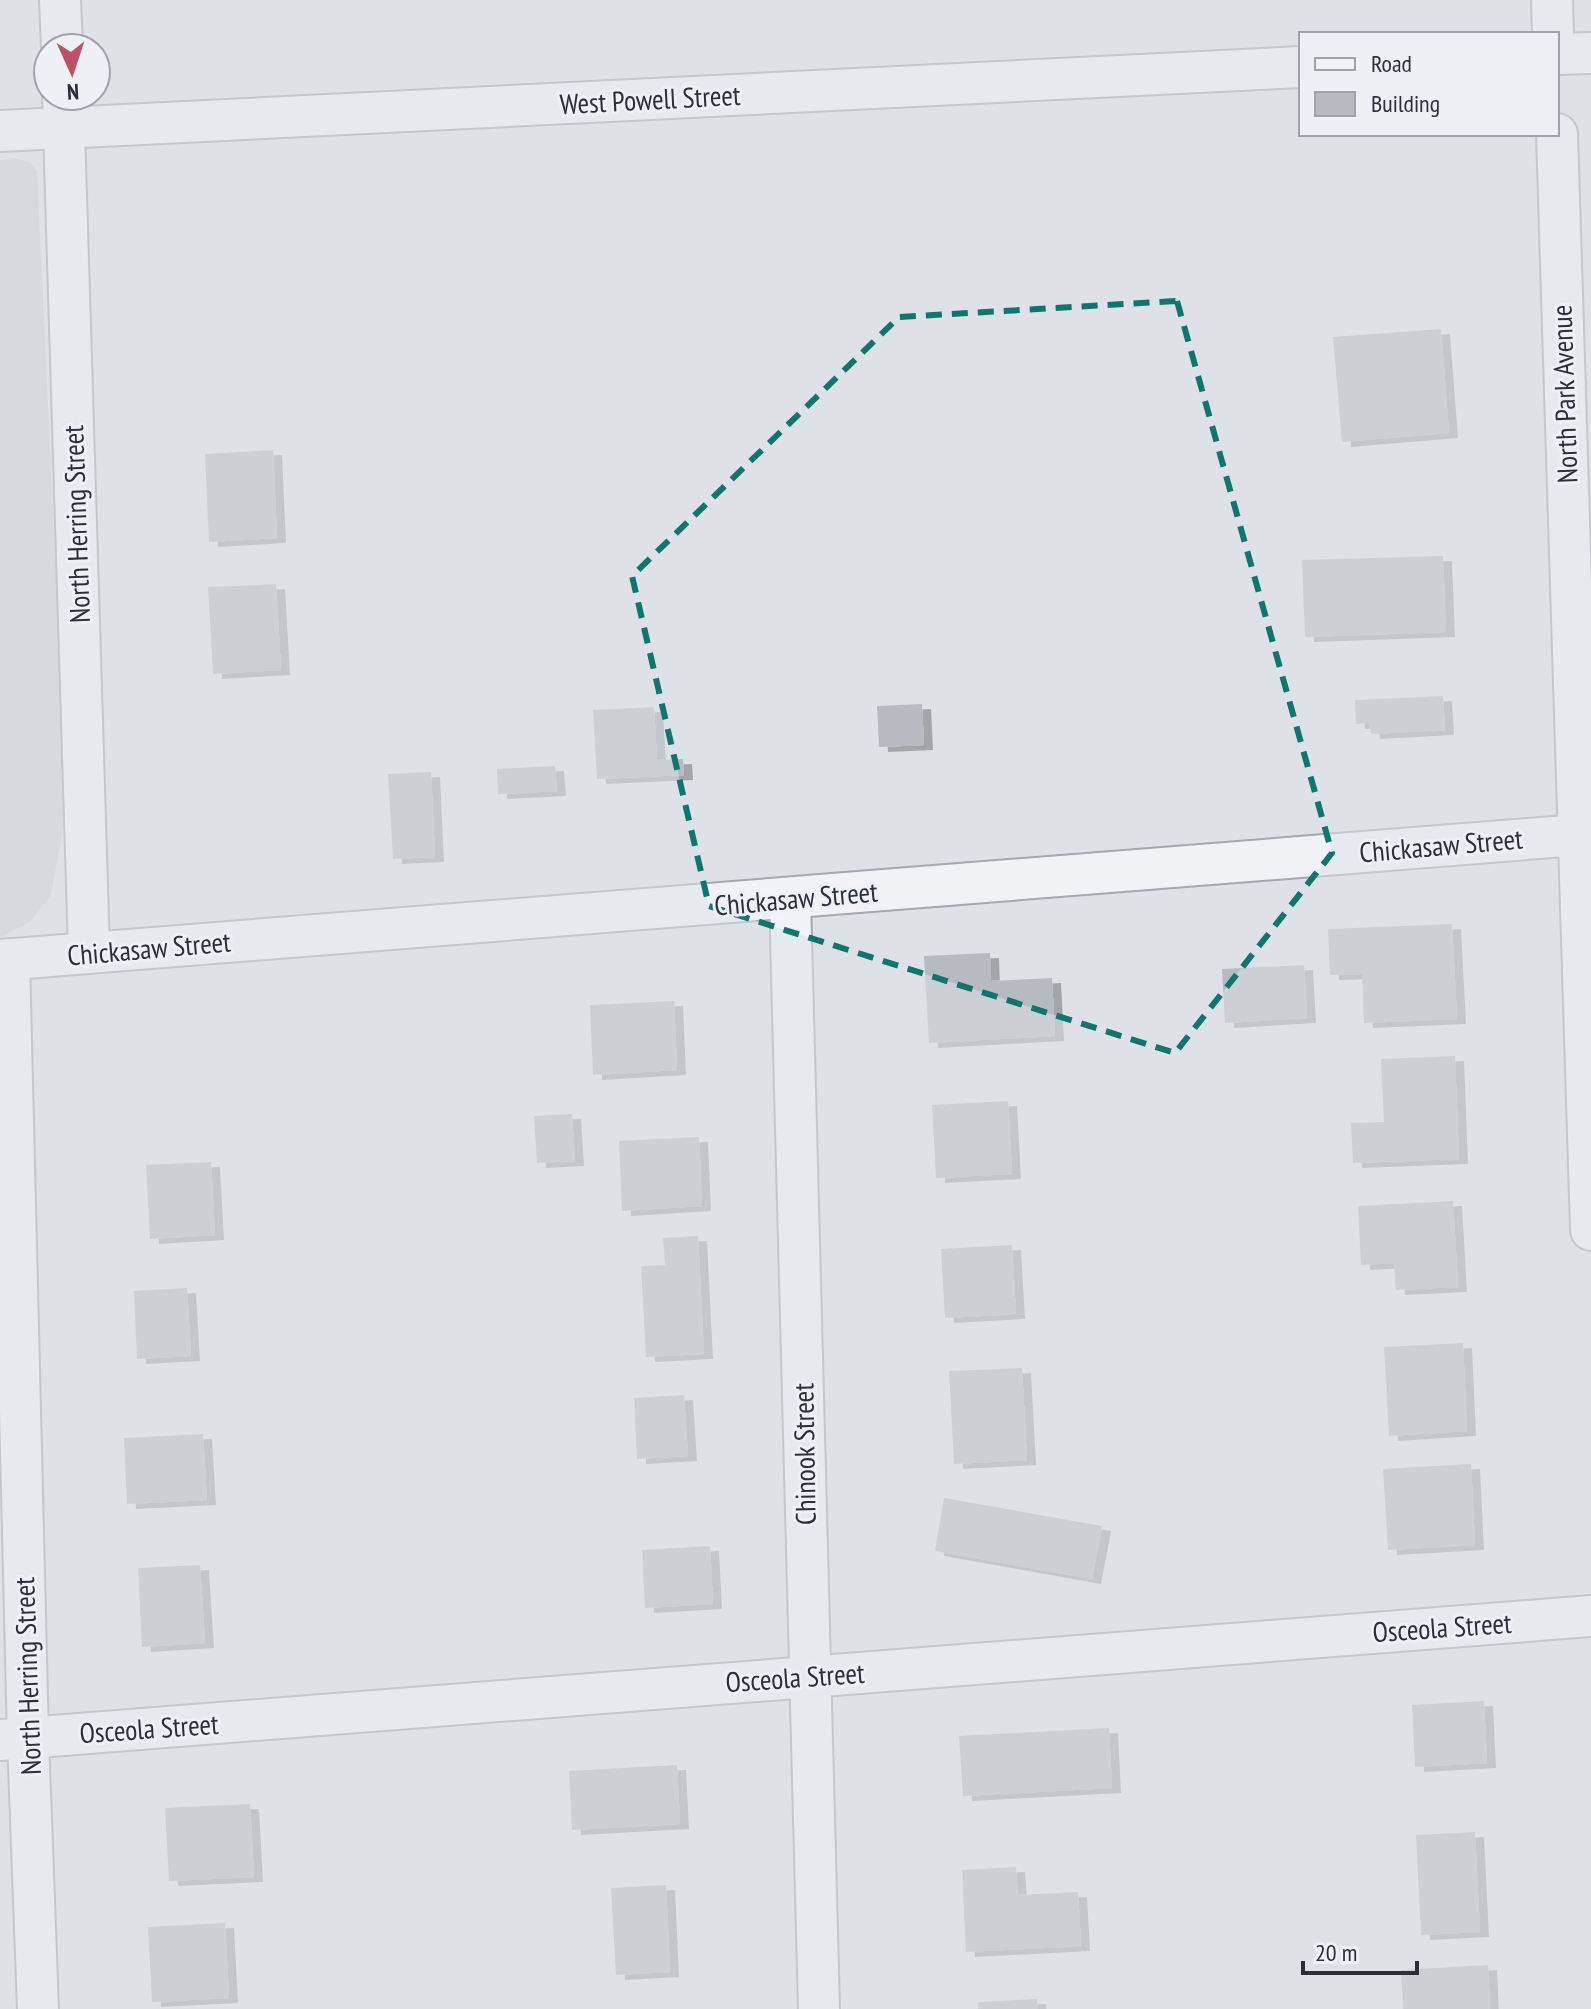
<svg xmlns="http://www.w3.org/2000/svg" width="1591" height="2009" font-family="'PT Sans Narrow',sans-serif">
<defs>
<filter id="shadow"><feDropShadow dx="9" dy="5" stdDeviation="0" flood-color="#0004"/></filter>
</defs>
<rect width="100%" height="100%" fill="#dee1e6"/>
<polygon fill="#cdd1d7" points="17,159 30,162 37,172 67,807 51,895 31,921 0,938 0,160"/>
<g fill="#b6bbc2" filter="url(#shadow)">
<polygon points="1441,329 1449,433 1342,442 1333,337"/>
<polygon points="273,450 277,538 209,542 205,454"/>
<polygon points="1443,556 1446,632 1305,637 1302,560"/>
<polygon points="276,584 281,670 213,674 208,587"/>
<polygon points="1443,696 1445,730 1371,734 1370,723 1356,724 1355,700"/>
<polygon points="922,704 924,745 879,747 877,706"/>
<polygon points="654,707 657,760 683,759 684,775 597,779 593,710"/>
<polygon points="555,766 557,791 498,794 497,769"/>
<polygon points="431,772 435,857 393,859 388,774"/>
<polygon points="1452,924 1457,1019 1364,1023 1362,974 1330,975 1328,929"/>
<polygon points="990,953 991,981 1052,978 1055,1036 929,1043 924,956"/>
<polygon points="1304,965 1307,1018 1225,1023 1222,969"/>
<polygon points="674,1001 677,1070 593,1075 590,1005"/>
<polygon points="1455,1056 1459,1159 1353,1163 1351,1123 1384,1122 1381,1059"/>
<polygon points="1008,1101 1012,1174 936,1178 932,1105"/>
<polygon points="572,1114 575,1161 537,1163 534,1116"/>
<polygon points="699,1137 702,1206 622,1211 619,1141"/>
<polygon points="211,1162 215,1235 150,1239 146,1165"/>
<polygon points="1453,1201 1458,1287 1396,1290 1394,1263 1361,1265 1358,1206"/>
<polygon points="698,1236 704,1354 646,1357 641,1266 665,1265 663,1238"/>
<polygon points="1012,1245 1016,1314 945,1318 941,1249"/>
<polygon points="187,1288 191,1356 137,1359 134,1291"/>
<polygon points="1463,1343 1467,1431 1389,1436 1384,1347"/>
<polygon points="1022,1368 1027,1460 954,1464 949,1371"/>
<polygon points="684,1395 688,1456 637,1459 634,1398"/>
<polygon points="203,1434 207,1500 127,1504 124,1438"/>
<polygon points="1471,1464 1475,1545 1388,1550 1383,1469"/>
<polygon points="944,1498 1102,1526 1092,1579 935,1551"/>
<polygon points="710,1546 713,1604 645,1608 642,1550"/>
<polygon points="200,1565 205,1643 142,1647 138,1568"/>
<polygon points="1484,1701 1487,1763 1415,1767 1412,1705"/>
<polygon points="1109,1728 1112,1788 963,1796 959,1736"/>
<polygon points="677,1765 680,1824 572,1830 569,1771"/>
<polygon points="250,1804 254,1877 169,1881 165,1808"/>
<polygon points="1475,1832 1480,1932 1421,1935 1416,1835"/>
<polygon points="1016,1867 1018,1895 1078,1892 1081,1946 966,1952 962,1870"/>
<polygon points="666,1885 670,1972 616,1975 611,1888"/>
<polygon points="225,1923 229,1998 152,2002 148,1927"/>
<polygon points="1488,1965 1490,2009 1403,2009 1401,1970"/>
<polygon points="1037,1999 1038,2009 978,2009 978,2002"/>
</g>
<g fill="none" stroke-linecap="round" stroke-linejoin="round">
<defs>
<g id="minor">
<polyline points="60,0 62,48"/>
<polyline points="1552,0 1553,34"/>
<polyline points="1557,54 1591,53"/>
<polyline points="63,96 89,952"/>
<polyline points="0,131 1301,67"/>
<polyline points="1557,134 1591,1230"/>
<polyline points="790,898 819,2009"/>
<polyline points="9,959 28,1738 38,2009"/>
<polyline points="0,960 1591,834"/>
<polyline points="0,1740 1591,1616"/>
</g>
</defs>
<use href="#minor" stroke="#a4a8af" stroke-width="44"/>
<use href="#minor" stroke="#f0f2f5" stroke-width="40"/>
</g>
<path d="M0 0H1591V2009H0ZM1177,301L1332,853L1175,1053L709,906L632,576L899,317Z" fill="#dee1e6" fill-opacity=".55" fill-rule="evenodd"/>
<path fill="none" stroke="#0f766e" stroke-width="6" stroke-dasharray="16 10" stroke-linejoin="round" d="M1177,301L1332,853L1175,1053L709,906L632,576L899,317Z"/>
<g text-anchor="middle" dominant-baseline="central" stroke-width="6" stroke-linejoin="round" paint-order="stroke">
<g font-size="28" fill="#29303b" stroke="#edf0f4">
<text transform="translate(650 99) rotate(-3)">West Powell Street</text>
<text transform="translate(1564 394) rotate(-92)">North Park Avenue</text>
<text transform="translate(76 524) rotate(-92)">North Herring Street</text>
<text transform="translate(1441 845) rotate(-5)">Chickasaw Street</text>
<text transform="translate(796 898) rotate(-5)">Chickasaw Street</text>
<text transform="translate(149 948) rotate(-5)">Chickasaw Street</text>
<text transform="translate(804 1454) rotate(-91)">Chinook Street</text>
<text transform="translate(1442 1627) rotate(-4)">Osceola Street</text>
<text transform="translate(27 1676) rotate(-92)">North Herring Street</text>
<text transform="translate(795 1677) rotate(-4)">Osceola Street</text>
<text transform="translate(149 1728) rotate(-4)">Osceola Street</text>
</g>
</g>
<rect x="1299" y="32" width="260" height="104" fill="#edf0f4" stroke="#9fa3aa" stroke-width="2"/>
<rect x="1315" y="58" width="40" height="12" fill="#f0f2f5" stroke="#9fa3aa" stroke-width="2"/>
<text x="1371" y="72" font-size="24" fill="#29303b">Road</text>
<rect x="1315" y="92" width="40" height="24" fill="#b6bbc2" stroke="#9fa3aa" stroke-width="2"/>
<text x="1371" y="112" font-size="24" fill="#29303b">Building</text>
<g transform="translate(72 72) rotate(177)"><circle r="38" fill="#edf0f4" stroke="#9fa3aa" stroke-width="2"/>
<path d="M0-6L14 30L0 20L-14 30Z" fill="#be5163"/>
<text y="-12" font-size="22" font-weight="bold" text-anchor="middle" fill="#29303b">N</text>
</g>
<path d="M1303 1961v12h114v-12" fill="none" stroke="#29303b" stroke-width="4"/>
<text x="1315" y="1961" font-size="24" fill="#29303b" stroke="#edf0f4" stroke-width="6" paint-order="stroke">20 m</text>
</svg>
